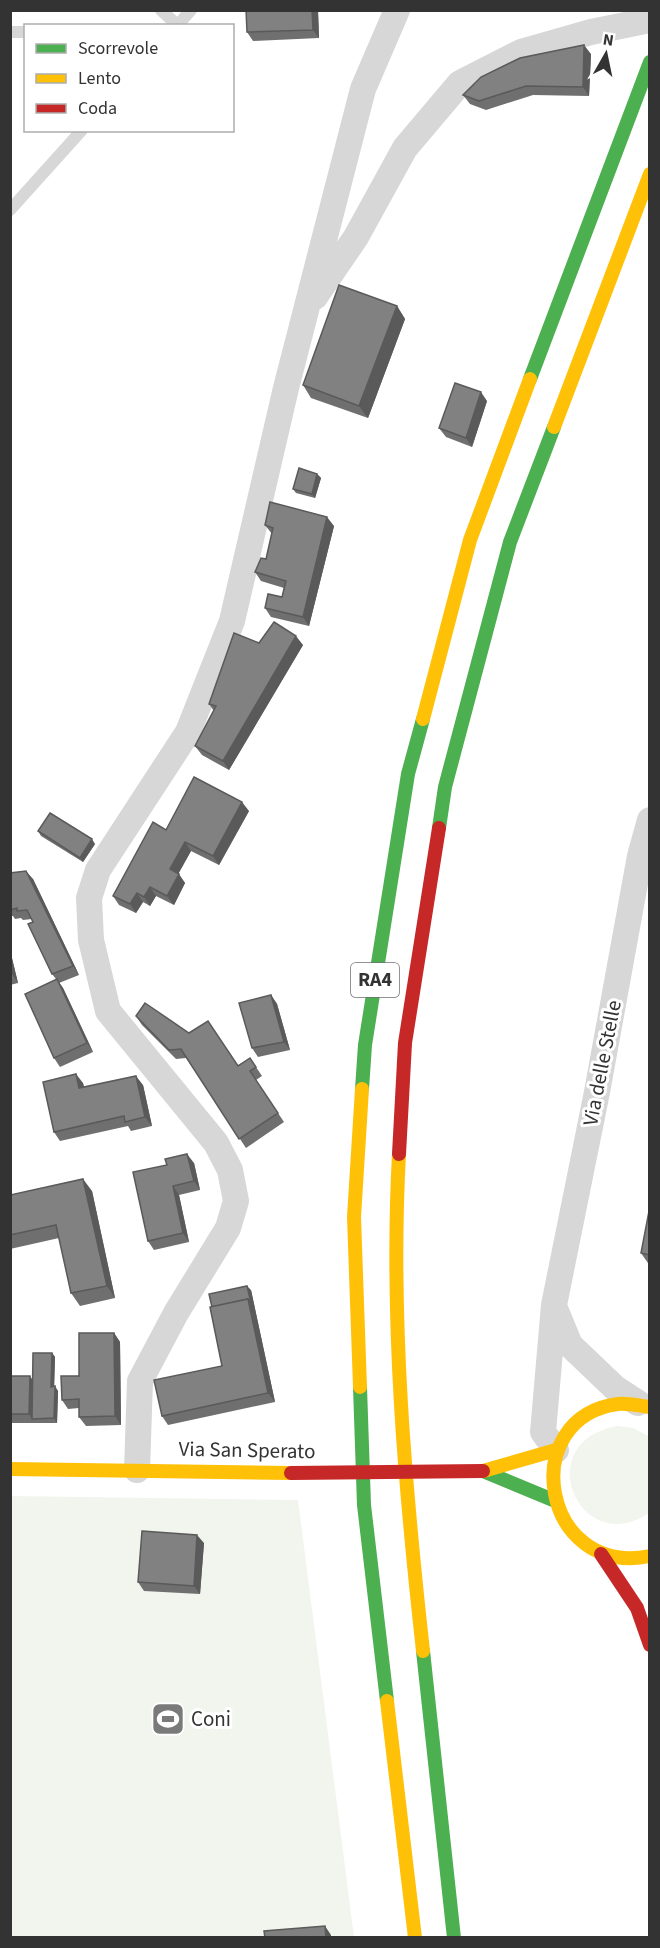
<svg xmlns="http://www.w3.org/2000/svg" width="660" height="1948" font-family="'Source Sans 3',sans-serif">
<rect width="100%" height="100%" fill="#fff"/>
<g fill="#f1f5ed">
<path d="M618,1426L633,1428L650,1437L649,1513C579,1560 528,1441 618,1426Z"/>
<polygon points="11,1496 298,1500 354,1937 11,1938"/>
</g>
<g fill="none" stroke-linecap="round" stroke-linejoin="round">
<g stroke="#d7d7d7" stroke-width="12">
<polyline points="161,10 177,25"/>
<polyline points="177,26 191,10"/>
<polyline points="10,32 26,32"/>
<polyline points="10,210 82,130"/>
</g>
<g stroke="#d7d7d7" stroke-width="26">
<polyline points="315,297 356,237 405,148 460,83 521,52 591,32 650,20"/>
<polyline points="556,1311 570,1345 615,1388 638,1403"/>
<polyline points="556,1450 543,1432 554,1305 597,1092 640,856 650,820"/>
<polyline points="137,1470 140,1381 176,1313 228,1228 236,1201 230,1170 216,1143 108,1011 91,940 89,898 98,870 188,732 232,621 286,388 363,89 397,10"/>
</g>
<g stroke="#4caf50" stroke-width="14">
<polyline points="530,379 650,62"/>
<polyline points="439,828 445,787 510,542 554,427"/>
<polyline points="362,1089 365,1045 408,774 423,719"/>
<polyline points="360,1387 364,1505 387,1701"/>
<polyline points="483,1471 553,1500"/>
<polyline points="423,1651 454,1938"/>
</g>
<g stroke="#ffc107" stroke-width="14">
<polyline points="554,427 650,174"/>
<polyline points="423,719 470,540 530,379"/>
<path d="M399,1154C390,1317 405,1488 423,1651"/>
<polyline points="360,1387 354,1217 362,1089"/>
<path d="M650,1407C640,1406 628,1403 618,1404C516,1417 541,1578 650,1556"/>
<polyline points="10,1469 291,1473"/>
<polyline points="483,1471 556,1450"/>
<polyline points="387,1701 415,1938"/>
</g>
<g stroke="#c62828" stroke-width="14">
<polyline points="399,1154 405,1043 439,828"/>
<polyline points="601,1554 637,1608 650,1645"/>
</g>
<polyline stroke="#c62828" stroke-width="14" points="291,1473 483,1471"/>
</g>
<g fill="#6f6f6f">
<polygon points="318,10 319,38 253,41 247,32"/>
<polygon points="591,54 589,96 533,95 486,110 470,104 463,95"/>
<polygon points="397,306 405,319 368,418 311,398 303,385"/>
<polygon points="487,401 472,447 446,437 439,428"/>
<polygon points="317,474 321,478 315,498 296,493 293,489"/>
<polygon points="265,525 334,526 309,626 271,617 265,608 282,597 284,588 261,581 255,572 266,559 272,534"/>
<polygon points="259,643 303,645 229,770 202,755 195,746 214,711 209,704"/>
<polygon points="249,811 219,865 191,851 178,874 185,883 174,905 156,896 150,906 143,902 136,913 119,905 113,896 166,830"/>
<polygon points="38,831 95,844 83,862 41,836"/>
<polygon points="10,873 33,879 79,975 59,983 63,988 93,1052 60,1067 54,1058 56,979 52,974 32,919 23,920 21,918 15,919 13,916 10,916"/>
<polygon points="10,950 18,983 10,985"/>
<polygon points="271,995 277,1004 290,1050 258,1057 252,1048"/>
<polygon points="136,1016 189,1033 238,1065 250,1058 262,1076 256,1080 284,1122 246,1148 186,1058 176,1059 142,1025"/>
<polygon points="83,1083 84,1087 143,1085 152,1126 131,1131 128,1126 60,1141 54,1132"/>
<polygon points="194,1163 200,1190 179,1195 189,1242 154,1250 148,1241 133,1172"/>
<polygon points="92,1191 115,1298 80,1306 71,1293 59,1238 10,1249 10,1195"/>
<polygon points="650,1206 650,1266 641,1253"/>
<polygon points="251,1290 275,1402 168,1425 162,1416 222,1366"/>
<polygon points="114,1333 120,1342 121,1425 86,1426 79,1417 79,1408 68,1409 62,1400 79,1376"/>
<polygon points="52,1353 55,1357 54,1387 58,1391 57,1423 10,1423 10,1376 33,1380"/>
<polygon points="204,1543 200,1594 144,1591 138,1582"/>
</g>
<g fill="#5a5a5a">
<polygon points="312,10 318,10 319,38 313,30"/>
<polygon points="584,45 591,54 589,96 583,87"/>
<polygon points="397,306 405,319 368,418 359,406"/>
<polygon points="481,392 487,401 472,447 466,438"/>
<polygon points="317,474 321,478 315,498 312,494"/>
<polygon points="327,517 334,526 309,626 303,617"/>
<polygon points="296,636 303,645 229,770 223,761"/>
<polygon points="242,802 249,811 219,865 213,856"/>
<polygon points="92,839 95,844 83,862 80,858"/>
<polygon points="185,842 191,851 176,878 170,869"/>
<polygon points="26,871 33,879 79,975 73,966"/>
<polygon points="179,874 185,883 174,905 167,896"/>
<polygon points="150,887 156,896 150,906 144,897"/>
<polygon points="137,893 143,902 136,913 130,904"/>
<polygon points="10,950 18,983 12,974 10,967"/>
<polygon points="57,979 63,988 93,1052 87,1043"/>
<polygon points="271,995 277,1004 290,1050 284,1042"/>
<polygon points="76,1074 83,1083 86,1097 79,1088"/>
<polygon points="136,1076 143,1085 152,1126 145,1117"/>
<polygon points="187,1154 194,1163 200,1190 194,1181"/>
<polygon points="83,1179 92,1191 115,1298 107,1286"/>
<polygon points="173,1186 179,1195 189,1242 183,1233"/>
<polygon points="247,1286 251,1290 275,1402 268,1393 248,1299"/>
<polygon points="114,1333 120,1342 121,1425 115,1416"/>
<polygon points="52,1353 55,1357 54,1392 51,1387"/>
<polygon points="30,1376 36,1385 32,1419 29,1414"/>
<polygon points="55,1386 58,1391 57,1423 54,1418"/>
<polygon points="197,1535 204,1543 200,1594 194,1586"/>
<polygon points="325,1926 331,1935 331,1938 326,1938"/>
</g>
<g fill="#818181" stroke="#5a5a5a" stroke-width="1.5">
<polygon points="246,10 312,10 313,30 247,32"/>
<polygon points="584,45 583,87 526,86 479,101 463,95 481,77 520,58"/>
<polygon points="339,285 397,306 359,406 303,385"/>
<polygon points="455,383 481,392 466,438 439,428"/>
<polygon points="299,468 317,474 312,494 293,489"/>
<polygon points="270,502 327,517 303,617 265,608 268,594 282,597 286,581 255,572 261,558 266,559 273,528 265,525"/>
<polygon points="274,622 296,636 223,761 195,746 216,706 209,704 234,633 259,643"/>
<polygon points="194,777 242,802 213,856 185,842 170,869 179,874 167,896 150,887 144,897 137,893 130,904 113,896 153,822 166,830"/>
<polygon points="50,813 92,839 80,858 38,831"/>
<polygon points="26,871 73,966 52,974 28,924 33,922 27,910 17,911 17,908 10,910 10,873"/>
<polygon points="57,979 87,1043 54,1058 25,994"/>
<polygon points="271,995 284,1042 252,1048 239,1003"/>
<polygon points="145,1003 189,1033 208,1021 238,1066 250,1058 256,1067 250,1071 278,1113 239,1139 181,1049 169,1050 136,1016"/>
<polygon points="76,1074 79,1088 136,1076 145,1117 125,1122 124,1116 54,1132 43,1082"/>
<polygon points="187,1154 194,1181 173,1186 183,1233 148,1241 133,1172 167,1165 165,1159"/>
<polygon points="83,1179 107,1286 71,1293 56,1225 10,1235 10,1195"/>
<polygon points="650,1206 650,1255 641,1253"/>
<polygon points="247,1286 251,1303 248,1299 212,1307 209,1294"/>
<polygon points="248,1299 268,1393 162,1416 154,1380 222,1366 210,1307"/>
<polygon points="79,1333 114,1333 115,1416 79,1417 79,1399 62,1400 61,1376 79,1376"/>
<polygon points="33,1353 52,1353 51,1387 55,1386 54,1418 32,1419"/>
<polygon points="10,1376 30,1376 29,1414 10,1414"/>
<polygon points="142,1531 197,1535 194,1586 138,1582"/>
<polygon points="325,1926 326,1938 265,1938 264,1931"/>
</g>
<defs>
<symbol id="stadium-square" viewBox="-11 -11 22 22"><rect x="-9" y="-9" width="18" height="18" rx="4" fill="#7a7a7a" stroke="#fff"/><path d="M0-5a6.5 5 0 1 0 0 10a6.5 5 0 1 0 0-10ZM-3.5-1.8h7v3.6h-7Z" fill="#fff"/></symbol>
</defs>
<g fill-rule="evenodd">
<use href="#stadium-square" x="149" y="1700" width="38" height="38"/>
</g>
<g text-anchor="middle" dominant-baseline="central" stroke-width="6" stroke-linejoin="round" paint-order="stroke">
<rect fill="#fff" stroke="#707070" stroke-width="1.5" x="351" y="963" width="48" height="34" rx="4.5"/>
<g font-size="20" font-weight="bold" fill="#333">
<text x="375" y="980">RA4</text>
</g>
<g font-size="21" fill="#333" stroke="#fff">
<text transform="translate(602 1063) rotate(-79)">Via delle Stelle</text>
<text transform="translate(247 1450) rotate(1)">Via San Sperato</text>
</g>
<g font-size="21" fill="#333" stroke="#fff" text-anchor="start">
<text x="191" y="1719">Coni</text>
</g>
</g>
<rect width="660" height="1948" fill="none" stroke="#333333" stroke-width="24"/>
<rect x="24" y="24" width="210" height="108" fill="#ffffff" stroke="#adadad" stroke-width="1.5"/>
<rect x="36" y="44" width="30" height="9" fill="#4caf50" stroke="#adadad" stroke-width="1.5"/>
<text x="78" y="54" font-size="18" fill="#333333">Scorrevole</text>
<rect x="36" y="74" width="30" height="9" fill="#ffc107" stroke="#adadad" stroke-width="1.5"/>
<text x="78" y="84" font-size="18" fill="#333333">Lento</text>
<rect x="36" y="104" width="30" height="9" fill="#c62828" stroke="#adadad" stroke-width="1.5"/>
<text x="78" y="114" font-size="18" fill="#333333">Coda</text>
<g transform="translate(606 54) rotate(9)" stroke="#ffffff" stroke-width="4.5" paint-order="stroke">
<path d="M0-4.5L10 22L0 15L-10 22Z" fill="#333333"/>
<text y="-9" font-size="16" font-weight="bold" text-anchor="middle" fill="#333333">N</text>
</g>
</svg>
